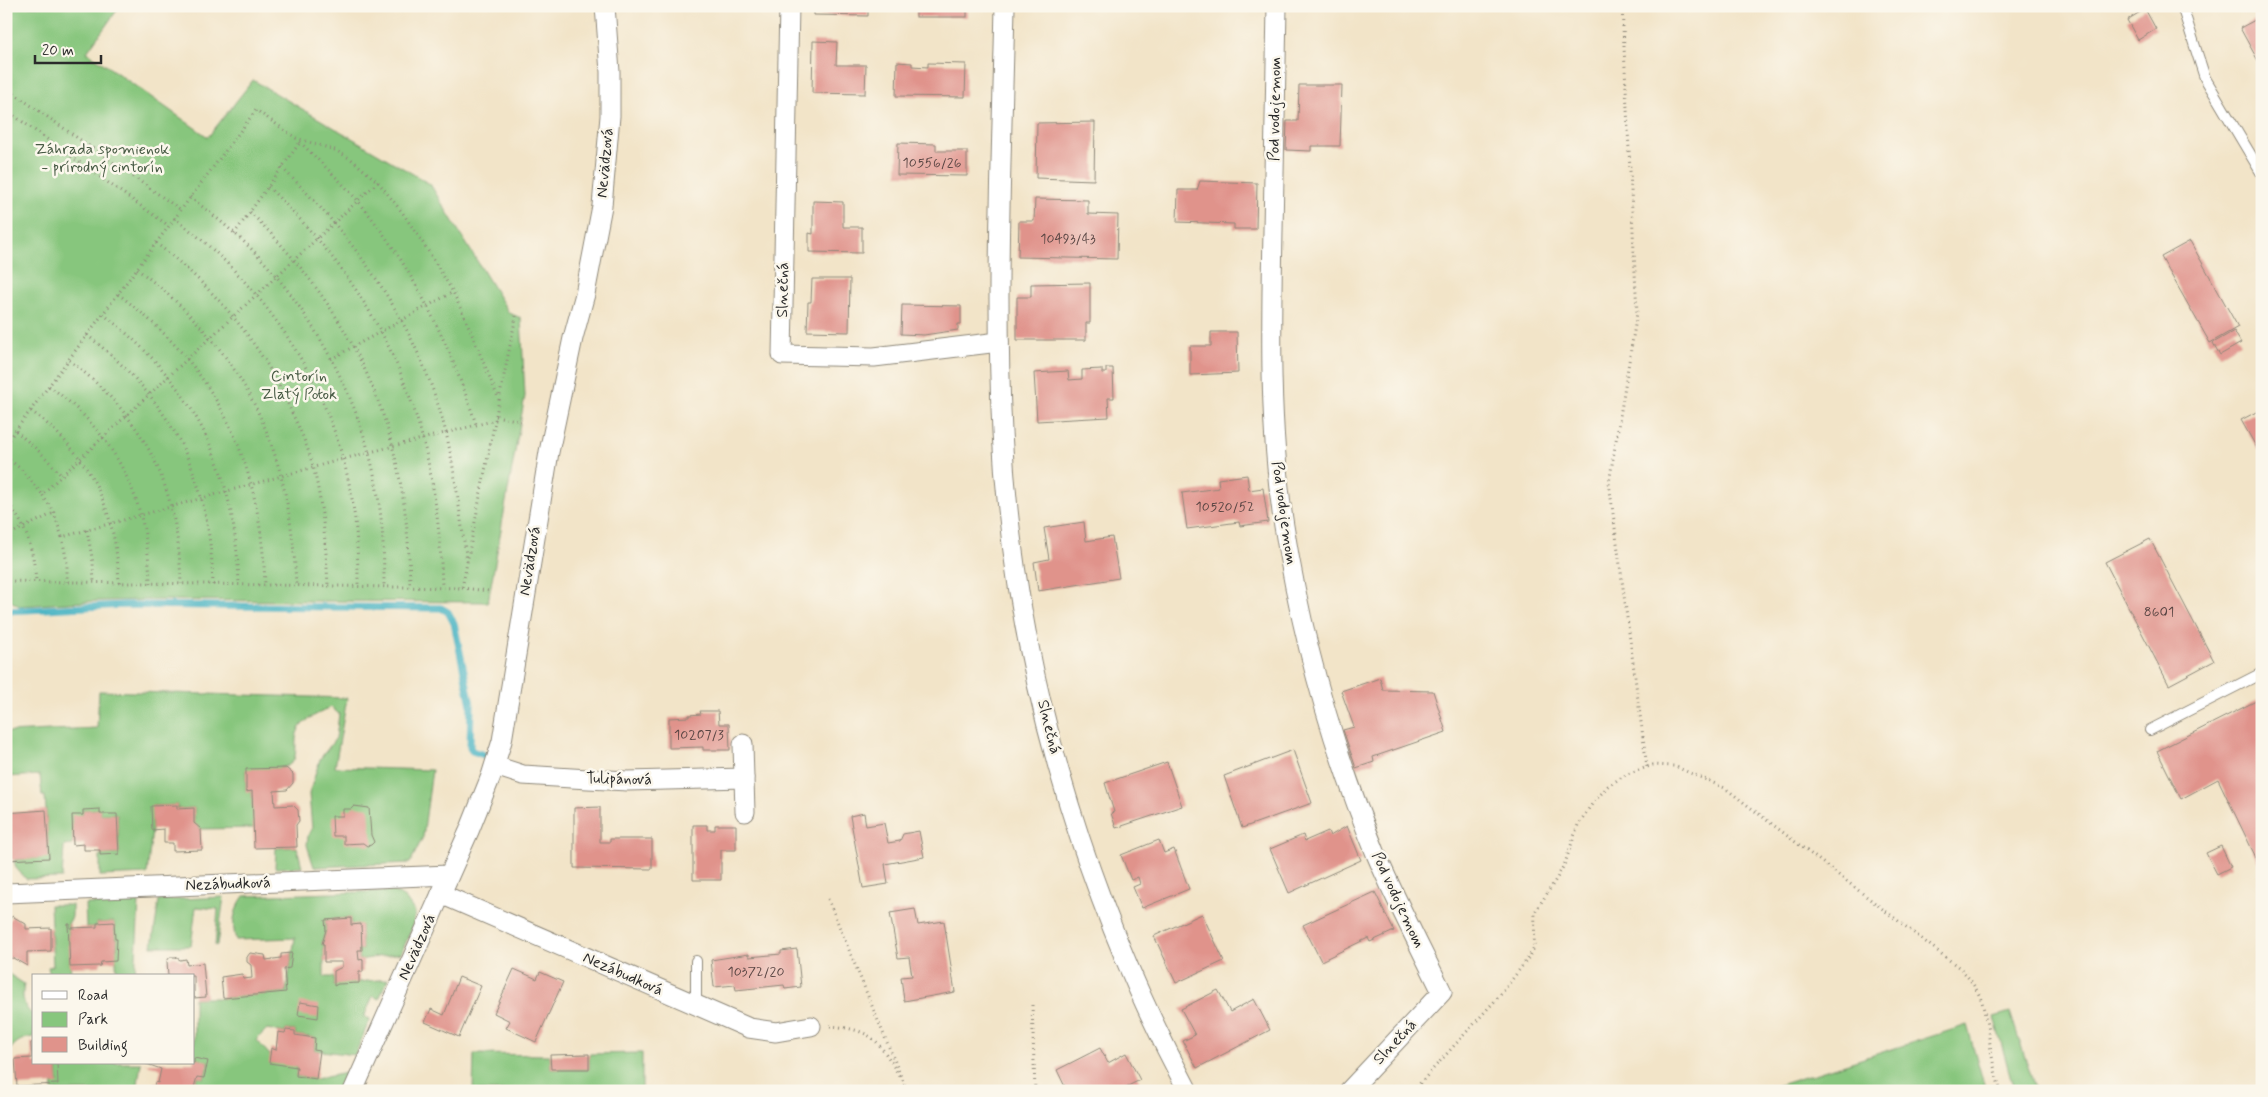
<svg xmlns="http://www.w3.org/2000/svg" width="2268" height="1097" font-family="Mynerve,sans-serif">
<rect width="100%" height="100%" fill="#fbf7ec"/>
<filter id="ink" filterUnits="userSpaceOnUse"><feTurbulence type="fractalNoise" baseFrequency=".02" numOctaves="2"/><feDisplacementMap in="SourceGraphic" scale="10" xChannelSelector="R" yChannelSelector="G"/><feConvolveMatrix kernelMatrix="1 2 1 2 8 2 1 2 1" color-interpolation-filters="sRGB"/></filter>
<filter id="wash" filterUnits="userSpaceOnUse"><feTurbulence type="fractalNoise" baseFrequency=".0096" numOctaves="4" result="noise"/><feDisplacementMap in="SourceGraphic" scale="20" xChannelSelector="R" yChannelSelector="G"/><feGaussianBlur stdDeviation="1.12" result="paint"/><feColorMatrix in="noise" values="0 0 0 0 0 0 0 0 0 0 0 0 0 0 0 0 0 1.4 0 .05"/><feComposite in="paint" operator="in"/></filter>
<g filter="url(#wash)">
<rect width="100%" height="100%" fill="#f2e4c8"/>
<g fill="#87c67d" stroke="#597854">
<polygon points="6,6 120,6 87,52 208,137 253,80 430,184 509,313 521,318 525,396 488,602 146,600 99,601 19,606 6,598"/>
<path d="M99,691L347,698L335,767L432,770L423,837L410,863L314,867L307,845L308,836L312,829L309,794L320,759L336,738L339,714L331,707C321,713 305,718 299,729C294,738 297,746 295,756C293,773 259,769 246,770V791H252L254,828L201,829L194,823V808L177,809V805L152,806V830L147,874L100,876V855L119,854L117,814H100V809L83,810V815L72,816L73,845L64,846L62,878L26,879L16,868L14,860L49,857L45,796H42L40,775L6,777V732L97,728Z"/>
<polygon points="297,847 302,867 275,868 276,848"/>
<path d="M393,891L405,898L415,912L413,926L401,953L359,960L358,950H362L361,925H351V918L325,920L326,930L322,944H324V977H334V986L338,984L388,979L379,999L373,996L364,1017L370,1019L355,1055L314,1050L315,1038L295,1035V1031L286,1030L285,1033L267,1029L256,1040L270,1055L297,1067L296,1076L316,1079L346,1073L338,1091H193L197,1077L204,1078L209,1062L194,1058V998H223L286,992L295,938L236,940C231,923 234,910 244,896Z"/>
<polygon points="224,897 217,945 215,946 218,909 196,907 191,946 152,946 159,900"/>
<polygon points="139,902 135,976 117,976 115,948 117,948 117,939 115,939 114,922 97,923 97,927 86,927 85,904"/>
<polygon points="50,905 72,905 72,917 68,924 71,976 50,976 48,967 53,966"/>
<path d="M6,972L24,984C22,998 22,1006 34,1016V1037C24,1038 16,1041 10,1050L11,1091H6Z"/>
<polygon points="2010,1012 2036,1091 2015,1091 2013,1086 1994,1017"/>
<polygon points="1967,1025 1986,1091 1761,1091"/>
<polygon points="642,1053 642,1091 473,1091 474,1054 550,1055 551,1069 589,1069 589,1054"/>
<polygon points="57,1063 141,1063 137,1091 52,1091 53,1084 58,1083"/>
</g>
<g fill="none" stroke-linecap="round" stroke-linejoin="round">
<polyline stroke="#46b3c3" stroke-width="7" points="6,611 124,605 441,608 448,612 454,623 471,705 470,747 472,751 487,756"/>
</g>
<g id="blocks">
<g fill="#e0938b">
<polygon points="814,6 868,6 868,16 814,15"/>
<rect x="916" y="6" width="51" height="11"/>
<polygon points="2145,9 2156,29 2138,40 2127,20"/>
<polygon points="2255,20 2259,28 2262,27 2262,68 2240,28"/>
<polygon points="813,41 837,42 836,65 866,65 865,94 812,93"/>
<polygon points="897,62 912,63 912,66 928,67 928,63 966,64 965,97 896,96"/>
<polygon points="1299,85 1342,85 1340,146 1311,146 1311,151 1286,150 1287,121 1298,121"/>
<polygon points="1095,122 1094,180 1036,178 1037,123"/>
<polygon points="898,143 936,144 936,151 967,151 967,176 897,175"/>
<polygon points="1200,181 1257,183 1256,229 1234,229 1234,224 1177,222 1178,190 1197,190"/>
<polygon points="1035,199 1088,200 1088,214 1118,215 1117,259 1018,257 1019,221 1034,221"/>
<polygon points="813,201 843,202 843,227 862,227 862,253 809,252 809,233 813,234"/>
<polygon points="2190,241 2238,327 2210,343 2161,257"/>
<polygon points="812,279 850,279 849,332 807,331 808,302 811,302"/>
<polygon points="1090,283 1090,323 1086,323 1086,340 1017,340 1017,297 1031,297 1031,284"/>
<polygon points="902,305 961,306 961,324 958,324 958,330 924,335 901,334"/>
<polygon points="2234,331 2241,343 2220,355 2213,343"/>
<polygon points="1211,332 1237,332 1238,373 1190,375 1190,346 1211,346"/>
<polygon points="1106,368 1113,368 1114,398 1108,398 1109,417 1037,421 1034,373 1068,371 1069,380 1082,379 1082,370 1102,369 1102,373 1106,373"/>
<polygon points="2262,409 2262,457 2241,420"/>
<polygon points="1247,475 1249,490 1263,488 1268,522 1240,526 1239,522 1187,529 1182,493 1219,488 1218,479"/>
<polygon points="1084,522 1086,541 1112,537 1119,578 1038,591 1034,562 1049,559 1044,528"/>
<polygon points="2150,539 2214,661 2169,685 2105,562"/>
<polygon points="1380,678 1383,690 1433,691 1446,732 1373,757 1374,762 1356,768 1343,730 1354,727 1341,691"/>
<polygon points="2262,698 2262,870 2218,779 2181,799 2157,751"/>
<polygon points="700,711 718,711 719,724 729,724 730,750 703,750 703,747 669,748 669,718 689,717 689,715 701,714"/>
<polygon points="1293,750 1312,803 1242,828 1224,776"/>
<polygon points="1167,762 1182,806 1116,828 1111,813 1114,812 1105,783"/>
<polygon points="286,768 293,774 293,783 287,790 274,791 275,806 293,805 298,810 299,821 296,825 297,847 254,848 252,791 246,792 246,769"/>
<polygon points="177,805 177,809 194,808 194,823 201,829 202,850 173,851 173,843 164,843 164,829 152,830 151,806"/>
<polygon points="354,806 369,808 371,835 374,842 371,845 367,846 363,843 344,844 344,836 333,836 332,816 343,816 343,809 351,809"/>
<polygon points="600,807 600,842 610,842 610,839 652,839 652,869 574,868 574,808"/>
<polygon points="100,809 100,814 117,814 119,854 100,855 100,850 84,850 84,844 73,845 72,815 83,815 83,810"/>
<polygon points="46,810 49,858 6,860 6,813"/>
<polygon points="864,813 866,826 884,823 888,843 900,841 903,834 919,831 924,857 885,864 888,884 863,888 850,816"/>
<polygon points="693,825 707,825 707,830 715,830 715,825 736,825 736,850 721,850 721,880 693,880"/>
<polygon points="1347,826 1361,860 1289,893 1270,849 1303,835 1305,841 1328,831 1330,836"/>
<polygon points="1159,840 1164,853 1174,849 1189,889 1142,908 1133,887 1140,884 1138,877 1131,880 1121,855"/>
<polygon points="2221,846 2231,867 2217,874 2206,853"/>
<polygon points="1375,892 1394,931 1370,942 1368,938 1321,961 1303,925"/>
<polygon points="915,909 918,925 944,921 955,992 904,1001 901,977 912,976 909,957 898,958 890,913"/>
<polygon points="1202,914 1224,961 1176,983 1154,936"/>
<polygon points="12,916 26,924 26,929 51,928 51,951 27,952 27,966 13,958 6,959 6,926"/>
<polygon points="351,918 351,925 361,924 362,950 358,950 359,960 363,959 363,972 359,972 359,983 338,984 334,986 334,971 342,967 342,962 324,962 324,944 322,944 326,930 325,920"/>
<polygon points="114,922 115,939 117,939 116,961 101,962 100,966 70,967 68,924 70,924 70,928 97,927 97,923"/>
<polygon points="797,949 801,987 785,989 784,985 736,990 735,985 714,987 711,960 749,954 749,957 781,954 781,951"/>
<polygon points="250,953 265,955 266,960 281,958 281,954 292,953 290,968 284,969 286,992 223,998 221,977 242,974 243,979 252,978 251,965 247,962 247,957"/>
<polygon points="170,957 176,957 180,960 186,959 187,965 203,963 206,997 194,998 194,976 168,976 167,961"/>
<polygon points="514,969 537,979 540,972 563,982 536,1042 506,1028 510,1021 494,1013"/>
<polygon points="459,977 481,986 459,1037 425,1022 431,1009 444,1015"/>
<polygon points="1218,990 1230,1012 1254,999 1270,1030 1197,1068 1183,1041 1195,1035 1181,1009"/>
<polygon points="300,1002 319,1005 318,1018 298,1015"/>
<polygon points="286,1030 295,1031 295,1035 315,1038 314,1050 320,1051 316,1079 296,1076 297,1067 269,1063 271,1048 276,1050 278,1032 285,1033"/>
<polygon points="34,1042 34,1063 57,1063 58,1084 17,1086 15,1059 32,1058 31,1043"/>
<polygon points="1100,1048 1108,1063 1126,1053 1140,1080 1118,1091 1067,1091 1057,1070"/>
<polygon points="589,1054 589,1069 551,1069 550,1055"/>
<polygon points="194,1058 208,1061 204,1078 197,1077 193,1091 153,1091 155,1082 158,1083 161,1069 144,1063 194,1063"/>
</g>
</g>
</g>
<g filter="url(#ink)">
<use href="#blocks" fill-opacity="0" stroke="#8e887a" stroke-width="1"/>
<g fill="none" stroke-linecap="round" stroke-linejoin="round">
<defs>
<g id="lane">
<polyline points="2182,6 2205,78 2262,174"/>
<polyline points="2150,730 2262,673"/>
<polyline points="696,961 696,1006"/>
</g>
<g id="street">
<polyline points="789,6 782,355 874,357 999,342"/>
<path d="M1005,6C1002,148 995,291 1002,432C1013,658 1082,892 1188,1091"/>
<path d="M1277,6C1275,81 1274,156 1273,231C1271,329 1269,428 1284,526C1302,639 1333,749 1376,854C1396,901 1420,947 1442,992L1349,1091"/>
<polyline points="743,744 745,812"/>
<polyline points="495,766 523,775 588,779 628,781 744,778"/>
<polyline points="6,893 449,875"/>
<polyline points="441,894 749,1028 776,1032 811,1026"/>
<polyline points="353,1091 469,831 491,776 502,741 549,452 573,338 585,294 602,206 610,116 610,72 605,6"/>
</g>
</defs>
<use href="#lane" stroke="#8e887a" stroke-width="12"/>
<use href="#street" stroke="#8e887a" stroke-width="21"/>
<g stroke="#8e887a" stroke-width="3" stroke-dasharray="1 4" stroke-linecap="butt">
<polyline points="1622,6 1637,313 1609,483 1647,767"/>
<polyline points="6,88 181,210"/>
<polyline points="6,110 169,226"/>
<path d="M300,142C320,162 341,181 359,202C414,269 449,343 476,424"/>
<path d="M282,168C358,241 420,329 446,433C456,475 460,518 467,561"/>
<polyline points="378,182 42,494 54,513 62,537 343,459 496,420"/>
<path d="M268,187C388,301 438,423 442,587"/>
<path d="M190,197C221,221 252,246 277,277C327,339 366,416 378,496C383,526 384,556 384,587"/>
<path d="M250,212C360,321 408,432 410,587"/>
<path d="M174,218C266,285 333,387 352,499C357,528 358,557 358,586"/>
<polyline points="234,234 301,141"/>
<path d="M156,243C215,289 262,343 292,413C301,431 309,450 314,470C323,508 326,547 328,586"/>
<path d="M137,269C247,352 291,450 296,586"/>
<path d="M118,294C218,369 261,461 265,586"/>
<path d="M103,314C196,386 235,468 239,585"/>
<path d="M87,335C173,402 210,476 213,585"/>
<polyline points="331,359 453,292"/>
<path d="M69,360C147,420 178,486 181,584"/>
<path d="M49,386C117,435 148,500 150,584"/>
<polyline points="499,400 516,316"/>
<path d="M31,411C91,455 116,509 119,583"/>
<polyline points="496,416 521,421"/>
<polyline points="16,431 43,455 62,476"/>
<polyline points="6,443 256,110 296,138 335,150 351,159 378,182 402,212 427,249 453,292 469,327 499,400 462,588 6,581"/>
<polyline points="6,457 21,469 42,494"/>
<path d="M6,500C26,525 34,550 36,582"/>
<polyline points="87,530 93,563 94,583"/>
<polyline points="6,536 54,513"/>
<polyline points="62,537 67,563 67,582"/>
<polyline points="462,588 489,591"/>
<polyline points="828,899 907,1091"/>
<polyline points="1032,1005 1035,1091"/>
<path d="M830,1026C876,1030 879,1042 901,1079"/>
<path d="M1413,1091L1502,993L1529,957L1534,948L1535,912L1557,878L1565,863L1578,825L1592,804L1608,786L1627,774L1653,765L1674,766L1725,788L1961,969C1970,979 1978,990 1982,1002C1990,1032 1990,1061 2001,1091"/>
</g>
<use href="#lane" stroke="#fff" stroke-width="10"/>
<use href="#street" stroke="#fff" stroke-width="19"/>
</g>
</g>
<g text-anchor="middle" dominant-baseline="central" stroke-width="5" stroke-linejoin="round" paint-order="stroke">
<g font-size="14" fill="#584543">
<text x="932" y="163">10556/26</text>
<text x="1068" y="239">10493/43</text>
<text x="1225" y="507">10520/52</text>
<text x="2159" y="612">8601</text>
<text x="699" y="735">10207/3</text>
<text x="756" y="972">10372/20</text>
</g>
<g font-size="16" fill="#2b2b2b" stroke="#fbf7ec">
<text transform="translate(1275 109) rotate(-89)">Pod vodojemom</text>
<text transform="translate(605 163) rotate(-85)">Nevädzová</text>
<text transform="translate(783 290) rotate(-89)">Slnečná</text>
<text transform="translate(1284 513) rotate(82)">Pod vodojemom</text>
<text transform="translate(530 561) rotate(-81)">Nevädzová</text>
<text transform="translate(1049 727) rotate(76)">Slnečná</text>
<text transform="translate(619 779) rotate(1)">Tulipánová</text>
<text transform="translate(228 884) rotate(-2)">Nezábudková</text>
<text transform="translate(1398 900) rotate(65)">Pod vodojemom</text>
<text transform="translate(417 947) rotate(-66)">Nevädzová</text>
<text transform="translate(623 974) rotate(24)">Nezábudková</text>
<text transform="translate(1395 1042) rotate(-47)">Slnečná</text>
</g>
<g font-size="16" fill="#475a44" stroke="#fbf7ec">
<text x="102" y="149">Záhrada spomienok<tspan x="102" dy="18">- prírodný cintorín</tspan></text>
<text x="299" y="376">Cintorín<tspan x="299" dy="18">Zlatý Potok</tspan></text>
</g>
</g>
<rect width="2268" height="1097" fill="none" stroke="#fbf7ec" stroke-width="25"/>
<rect x="32" y="974" width="162" height="90" fill="#fbf7ec" stroke="#a8a59f"/>
<rect x="42" y="991" width="25" height="8" fill="#ffffff" stroke="#a8a59f"/>
<text x="78" y="1000" font-size="15" fill="#2b2b2b">Road</text>
<rect x="42" y="1012" width="25" height="15" fill="#87c67d" stroke="#a8a59f"/>
<text x="78" y="1024" font-size="15" fill="#2b2b2b">Park</text>
<rect x="42" y="1037" width="25" height="15" fill="#e0938b" stroke="#a8a59f"/>
<text x="78" y="1050" font-size="15" fill="#2b2b2b">Building</text>
<path d="M35 55v8h66v-8" fill="none" stroke="#2b2b2b" stroke-width="2.5"/>
<text x="42" y="55" font-size="15" fill="#2b2b2b" stroke="#fbf7ec" stroke-width="4" paint-order="stroke">20 m</text>
</svg>
